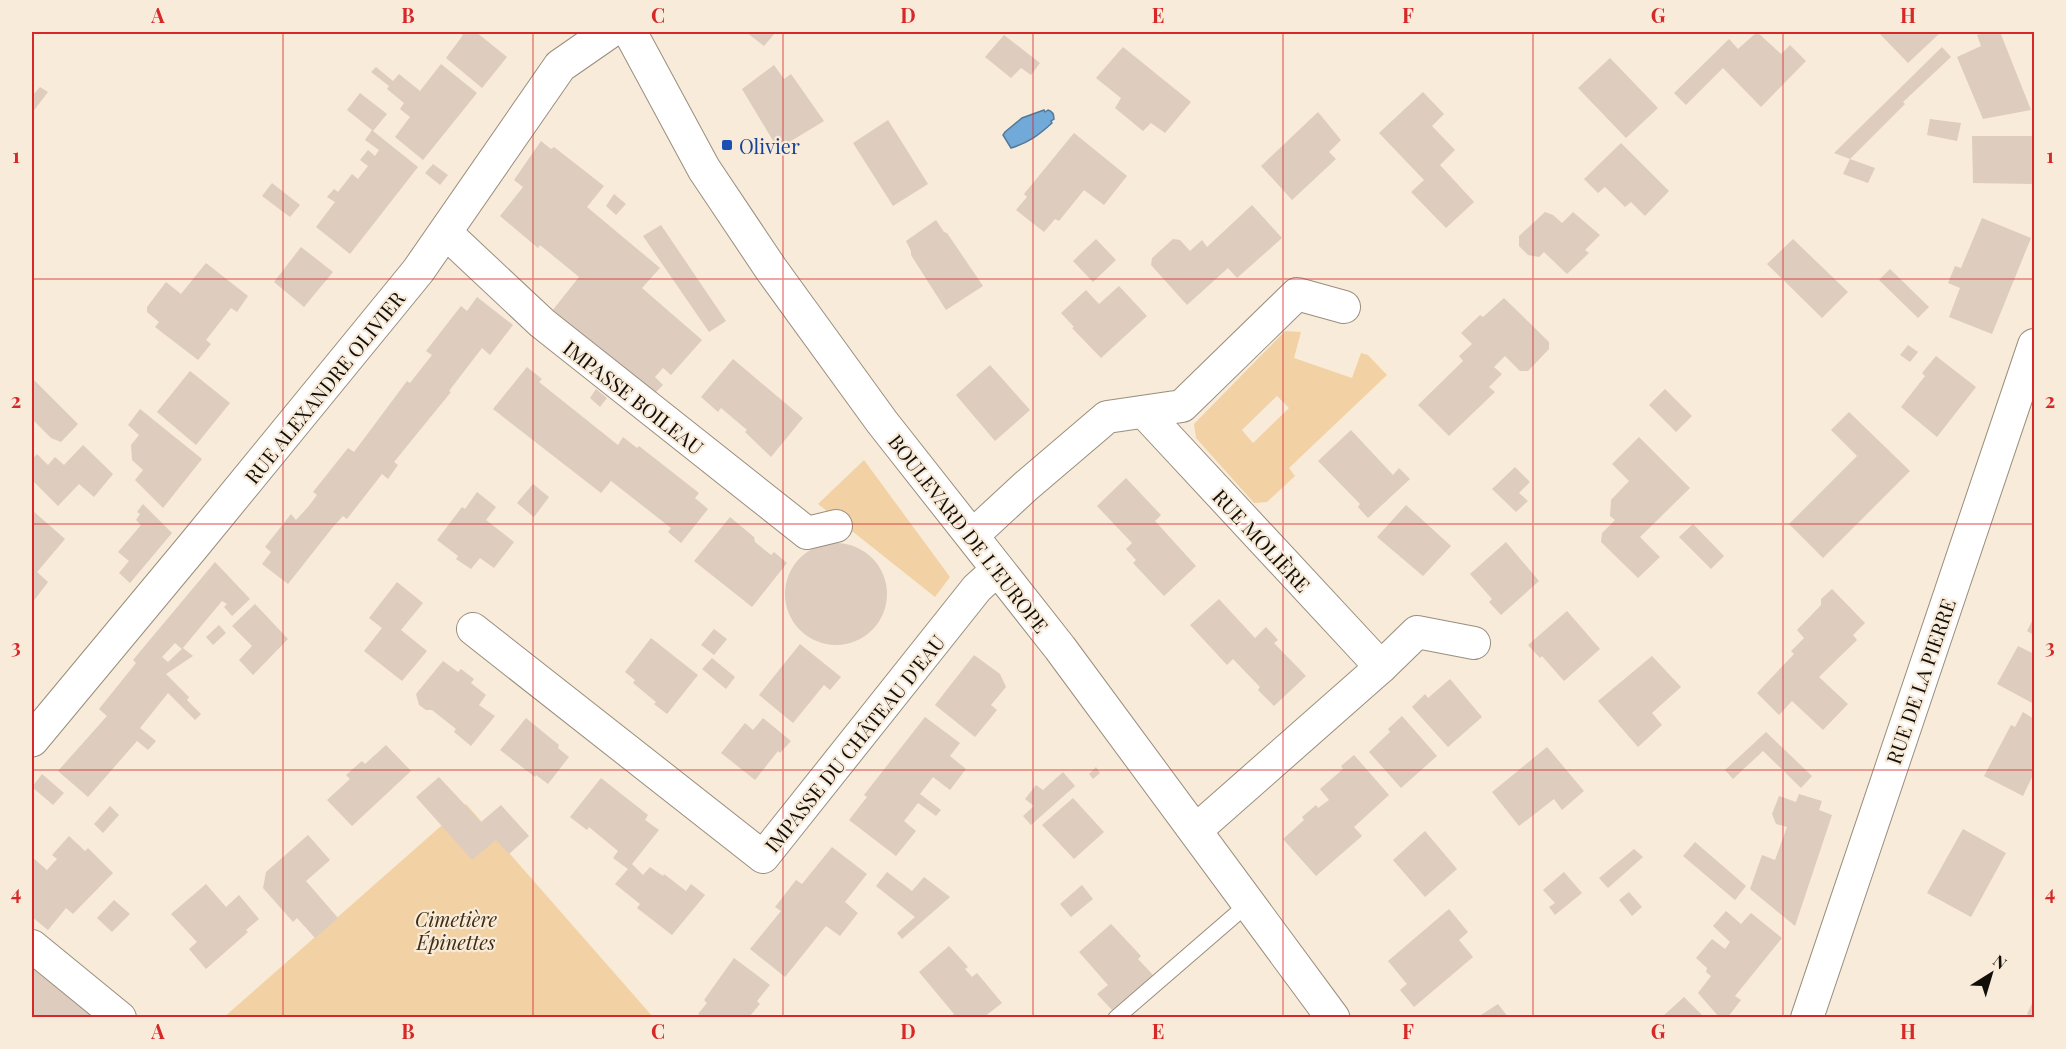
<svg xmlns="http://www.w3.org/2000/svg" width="2066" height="1049" font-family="'Playfair Display',serif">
<rect width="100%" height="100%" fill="#f8ebd9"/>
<g fill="#f2d2a5" fill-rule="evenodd">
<path d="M1285,331L1301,332L1294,358L1352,378L1361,353L1368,355L1387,375L1289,468L1295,476L1267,502L1254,503L1196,438L1194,424ZM1277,396L1289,408L1253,443L1242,430Z"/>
<polygon points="864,460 950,577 935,597 818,504"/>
<polygon points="466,804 653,1017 223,1018"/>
</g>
<path fill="#71a9d8" stroke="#547a9a" stroke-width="1.5" d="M1044,110L1045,112L1048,110C1052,111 1054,115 1054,119L1051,121L1052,123C1039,135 1028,143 1011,148L1003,135L1005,132L1022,118Z"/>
<g fill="#deccbe">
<polygon points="459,32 476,32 507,57 482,88 446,58 463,35"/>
<polygon points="746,32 776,32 764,46"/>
<polygon points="1757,32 1781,54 1790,45 1806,61 1761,107 1723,68 1686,105 1674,93 1729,39 1738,49"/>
<polygon points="1878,32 1941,32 1908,63"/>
<polygon points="1985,32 2000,32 2031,110 1983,119 1957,57 1981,46 1977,35"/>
<polygon points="1004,35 1040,63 1031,75 1021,68 1011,78 985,57"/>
<polygon points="1123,47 1191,102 1165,133 1151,123 1143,131 1115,108 1121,98 1096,78"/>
<polygon points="1942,47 1951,57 1903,102 1905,104 1850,159 1875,168 1868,183 1843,174 1850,159 1834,153"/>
<polygon points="1610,58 1658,108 1626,138 1578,88"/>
<polygon points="441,64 477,93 423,160 395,137 410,117 400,109 404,103 387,89 389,86 371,72 376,67 393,81 399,74 420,91"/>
<polygon points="774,65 784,79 791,74 824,121 778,149 742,89"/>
<polygon points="40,87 48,92 32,113 32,96"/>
<polygon points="1423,92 1444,114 1432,126 1455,150 1440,165 1474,202 1446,228 1411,192 1424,180 1379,133"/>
<polygon points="360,93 387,114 373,131 418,167 350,254 316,227 335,202 327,197 334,189 338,192 352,174 358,179 368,166 360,160 368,150 375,156 379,150 365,140 372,130 347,110"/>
<polygon points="1318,112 1341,140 1329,152 1336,159 1292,200 1261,166"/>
<polygon points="1930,119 1961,123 1957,141 1927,135"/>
<polygon points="888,120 928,184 893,206 853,143"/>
<polygon points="1074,133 1127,176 1104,205 1084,190 1059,221 1055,219 1044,232 1016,210 1027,197 1024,194"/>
<polygon points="1972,136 2032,136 2032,184 1973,183"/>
<polygon points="541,141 551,149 554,147 604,186 587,207 660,268 642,288 702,340 671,375 663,368 655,377 663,385 654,394 552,311 579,277 540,245 538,248 500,216 523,187 514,180"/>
<polygon points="1621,143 1669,191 1645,216 1631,202 1625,207 1605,187 1598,193 1584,179"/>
<polygon points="433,164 448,175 440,185 425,173"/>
<polygon points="272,183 300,205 290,217 262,196"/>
<polygon points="614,194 626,204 616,215 606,206"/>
<polygon points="1252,205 1282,238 1237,278 1228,268 1187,305 1151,265 1152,258 1173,239 1180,240 1190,251 1202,240 1207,247"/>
<polygon points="1545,212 1553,215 1562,223 1573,212 1600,235 1585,250 1589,253 1567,274 1544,252 1539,257 1528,255 1519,246 1519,236"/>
<polygon points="1982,218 2031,238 1992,334 1949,317 1960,288 1948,283 1955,266 1961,268"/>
<polygon points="936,220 944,232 947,233 983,286 946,310 911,255 911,251 906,241"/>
<polygon points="661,225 726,321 709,332 643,236"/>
<polygon points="1096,239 1116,260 1093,282 1073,261"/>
<polygon points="1793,239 1848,292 1822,318 1767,264"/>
<polygon points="301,247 333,272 304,307 274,282"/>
<polygon points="206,263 248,296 237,312 231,308 206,340 211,344 198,360 155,327 159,322 147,312 147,307 166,282 181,294"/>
<polygon points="1890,269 1929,307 1918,318 1879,280"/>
<polygon points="1119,286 1147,316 1101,358 1072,328 1074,327 1061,313 1086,290 1099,304"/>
<polygon points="477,297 513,325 490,355 482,348 449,391 451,392 394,462 398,465 388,479 382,474 347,519 343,516 333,527 288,584 262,564 271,552 265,547 291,514 296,520 308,507 317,495 313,492 348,448 354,452 407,381 410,383 432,355 426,351 461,306 467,311"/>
<polygon points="1504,298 1549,342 1549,349 1528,371 1520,371 1505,356 1494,367 1502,374 1489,387 1495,392 1449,436 1418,405 1463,361 1459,356 1472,344 1461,333 1480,315 1483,317"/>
<polygon points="1908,345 1918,352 1910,362 1900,355"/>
<polygon points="1936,356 1976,387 1937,437 1901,407 1925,376 1922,373"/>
<polygon points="733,359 803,418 771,457 745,432 747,430 721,408 718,412 701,397"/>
<polygon points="990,365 1030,410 995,441 956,395"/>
<polygon points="527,367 542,379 539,382 618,445 623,437 637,448 639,446 699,493 695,498 708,509 681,543 668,532 671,528 611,481 601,493 493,409"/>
<polygon points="190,371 230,403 196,445 157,412"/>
<polygon points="32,378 78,424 61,442 51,438 32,419"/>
<polygon points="596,389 607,398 600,407 590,398"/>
<polygon points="1665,389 1692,416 1676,432 1649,405"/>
<polygon points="140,409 202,459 163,508 135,480 143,470 132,460 131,445 139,435 128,425"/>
<polygon points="1849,412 1910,471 1823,558 1789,524 1857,456 1831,430"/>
<polygon points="1351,430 1393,475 1399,468 1410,479 1368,518 1358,507 1360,504 1318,461"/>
<polygon points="1639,437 1690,488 1640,537 1660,557 1638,578 1601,542 1602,533 1615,520 1610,516 1611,500 1629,481 1612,464"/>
<polygon points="83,445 113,474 94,497 79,484 58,506 32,480 32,459 37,454 48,465 55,457 64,465"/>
<polygon points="1515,467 1530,482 1519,493 1528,501 1516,512 1492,489"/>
<polygon points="1126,478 1161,515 1155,521 1196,566 1164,596 1133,563 1136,560 1126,549 1132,543 1097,506"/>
<polygon points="533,484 549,497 534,517 517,503"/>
<polygon points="477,492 496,507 486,520 514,542 494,568 480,558 471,569 456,559 458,556 437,540 462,507 465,509"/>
<polygon points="143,504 172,533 130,583 119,573 129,561 118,552 141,525 136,520 140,514 137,512"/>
<polygon points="1406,505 1451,546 1423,576 1377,537"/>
<polygon points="32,510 65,539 37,572 48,582 32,603"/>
<polygon points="730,517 754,537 755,542 771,555 774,552 787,563 752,607 694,561"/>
<polygon points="1693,524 1724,556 1711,569 1679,537"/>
<polygon points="1506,542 1539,581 1501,615 1489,602 1492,599 1470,574"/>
<circle cx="836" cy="594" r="51"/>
<polygon points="215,562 250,599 232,616 224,607 227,604 222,601 182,649 175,643 162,657 168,662 183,648 193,656 166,674 189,697 187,700 201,714 195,720 168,693 140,728 156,741 148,750 137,741 88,797 58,771 107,716 99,709 136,663 133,660"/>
<polygon points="397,582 423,603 401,630 427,651 402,681 364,651 382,628 369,618"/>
<polygon points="1832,589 1865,623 1853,635 1857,640 1819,677 1848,704 1823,730 1792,701 1779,715 1757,693 1794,654 1791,651 1804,638 1797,630 1821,605 1821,599"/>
<polygon points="1219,599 1255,638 1266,627 1278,640 1274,643 1306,676 1274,706 1258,690 1260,687 1233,659 1227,665 1190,625"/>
<polygon points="255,604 288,639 253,675 239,660 252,646 232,626"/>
<polygon points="1567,611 1600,649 1564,681 1542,656 1540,658 1528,645"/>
<polygon points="2034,617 2034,635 2027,631"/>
<polygon points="219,625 226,633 213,645 206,637"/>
<polygon points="714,629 727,639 714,655 701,645"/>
<polygon points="651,638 698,675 667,714 654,704 656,702 633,683 635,680 625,672"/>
<polygon points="800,644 841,677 830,690 824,685 793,723 759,695"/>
<polygon points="2018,646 2034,654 2034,704 1997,684"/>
<polygon points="974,655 1000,674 1006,687 991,705 997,710 975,737 935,705"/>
<polygon points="1652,656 1681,687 1652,713 1662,725 1638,747 1598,701"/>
<polygon points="712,658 735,677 726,689 702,669"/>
<polygon points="443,661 458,672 461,669 474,679 471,683 486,695 479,705 495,716 471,746 454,732 456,729 432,710 426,710 419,705 416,694"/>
<polygon points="1450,679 1482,717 1448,747 1412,707 1425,694 1428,698"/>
<polygon points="2023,712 2034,719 2034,773 2023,796 1984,776 2011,725 2015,727"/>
<polygon points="1402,716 1437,756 1401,788 1369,752 1390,732 1388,729"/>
<polygon points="925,717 960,743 950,756 966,769 950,790 933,777 920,794 941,810 936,816 918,803 904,821 916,831 896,856 849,820 867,797 864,795"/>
<polygon points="526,718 559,745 558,748 569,757 548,784 536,775 535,777 500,750"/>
<polygon points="763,718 791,741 780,753 778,751 755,780 721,753 745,723 753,730"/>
<polygon points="1766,732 1812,776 1801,788 1763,751 1733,779 1725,770"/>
<polygon points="386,745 411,771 352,826 327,800 350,779 346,775 362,761 365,764"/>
<polygon points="1547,747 1584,791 1562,810 1554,799 1519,826 1492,792"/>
<polygon points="1354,755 1389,795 1354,827 1362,836 1316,876 1283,839 1304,820 1302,817 1316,805 1318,808 1329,800 1320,789 1343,769 1341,766"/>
<polygon points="1096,767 1100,773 1093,779 1089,774"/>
<polygon points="1063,772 1075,786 1031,825 1023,816 1034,806 1025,799 1036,785 1043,790"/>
<polygon points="42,774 64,793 53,805 32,787"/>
<polygon points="439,777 481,822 501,805 529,836 509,854 496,840 472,860 416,797"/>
<polygon points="601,778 648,815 645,820 659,830 632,864 643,875 650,867 663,876 664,874 686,891 691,884 705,895 672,935 637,908 640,904 615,884 628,869 613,858 618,851 589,827 587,830 570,817"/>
<polygon points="1799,794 1822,801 1819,810 1832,815 1795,926 1750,889 1762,855 1775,860 1787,827 1776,824 1772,814 1779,796 1796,802"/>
<polygon points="1073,798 1104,832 1074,859 1042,825"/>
<polygon points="110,806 119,815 103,833 94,824"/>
<polygon points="1963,829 2006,853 1971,917 1927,893"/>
<polygon points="1425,831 1457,869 1425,897 1393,860"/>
<polygon points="308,835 330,860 306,881 338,918 315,938 297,918 293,922 263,888 266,872"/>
<polygon points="69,836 85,851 88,848 113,873 73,914 66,908 48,930 32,917 32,857 47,870 57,859 52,855"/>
<polygon points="1695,842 1746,886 1735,900 1683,856"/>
<polygon points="832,847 867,874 845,902 858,913 840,936 826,926 785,977 750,949 781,911 775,907 796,880 802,884"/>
<polygon points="1634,849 1643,857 1608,888 1599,878"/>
<polygon points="887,872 912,891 924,877 950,897 902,939 897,933 915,917 876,886"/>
<polygon points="1564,872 1582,893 1555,915 1549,907 1555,903 1543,890"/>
<polygon points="206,884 226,907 239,895 259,919 246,930 248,932 206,969 189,949 197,942 171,914"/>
<polygon points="1082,885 1093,899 1071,917 1060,904"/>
<polygon points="1629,892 1642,907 1632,916 1619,900"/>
<polygon points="114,900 130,914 112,932 97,918"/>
<polygon points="1449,909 1468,932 1459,940 1473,957 1414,1007 1400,990 1407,984 1388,961"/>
<polygon points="1726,911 1741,924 1751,913 1782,938 1735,996 1741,1000 1728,1017 1719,1017 1698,993 1711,976 1706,972 1707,968 1696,958 1712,939 1725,949 1730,942 1713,926"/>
<polygon points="1111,924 1141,956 1138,959 1153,975 1112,1010 1097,994 1108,985 1079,952"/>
<polygon points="949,946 968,967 965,969 972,977 977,973 1002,1003 984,1017 950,1017 954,1014 919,972"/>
<polygon points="734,958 770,985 757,1001 760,1004 749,1017 703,1017 698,1014 707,1003 704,1000"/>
<polygon points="32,968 93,1017 32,1017"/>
<polygon points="1684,997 1704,1017 1662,1017"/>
<polygon points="2034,999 2034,1018 2027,1014"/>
<polygon points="1498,1004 1508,1017 1478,1017"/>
</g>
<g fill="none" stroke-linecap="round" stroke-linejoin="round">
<defs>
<polyline id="service" points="1116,1018 1249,903"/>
<g id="minor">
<polyline points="446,233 542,323 807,533 836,526"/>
<polyline points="1144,412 1381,667 1195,831"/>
<polyline points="972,536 1026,486 1107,417 1182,406 1297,294 1344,307"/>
<polyline points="473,629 763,857 977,588 998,569"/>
<polyline points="1381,667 1417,632 1474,643"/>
<polyline points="32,946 120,1018"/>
<polyline points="1807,1018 2034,345"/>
</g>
<g id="tertiary">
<polyline points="630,32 704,169 771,269 882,422 1060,648 1333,1018"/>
<polyline points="32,740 194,545 418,271 560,66 609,32"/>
</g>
</defs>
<use href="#service" stroke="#998e7d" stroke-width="17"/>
<use href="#minor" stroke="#998e7d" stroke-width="34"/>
<use href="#tertiary" stroke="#998e7d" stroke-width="35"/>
<use href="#service" stroke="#fff" stroke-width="15"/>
<use href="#minor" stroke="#fff" stroke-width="32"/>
<use href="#tertiary" stroke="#fff" stroke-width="33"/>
</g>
<path fill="none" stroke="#d62828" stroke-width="1.5" stroke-opacity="0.55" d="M283,32V1018M533,32V1018M783,32V1018M1033,32V1018M1283,32V1018M1533,32V1018M1783,32V1018M32,279H2034M32,524H2034M32,770H2034"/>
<rect fill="#1a4fb4" stroke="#f8ebd9" stroke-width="2" x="721" y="139" width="12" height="12" rx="3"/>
<g text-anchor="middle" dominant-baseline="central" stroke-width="4.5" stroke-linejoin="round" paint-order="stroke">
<g font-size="20" fill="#164399" stroke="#f8ebd9" text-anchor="start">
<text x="739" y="145">Olivier</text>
</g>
<g font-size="20" fill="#120e08" stroke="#f8ebd9">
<text transform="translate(324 387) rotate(-51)">RUE ALEXANDRE OLIVIER</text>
<text transform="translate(634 397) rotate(38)">IMPASSE BOILEAU</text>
<text transform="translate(969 533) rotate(52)">BOULEVARD DE L'EUROPE</text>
<text transform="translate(1262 540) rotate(47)">RUE MOLIÈRE</text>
<text transform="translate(1920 681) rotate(-71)">RUE DE LA PIERRE</text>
<text transform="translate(854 743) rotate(-51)">IMPASSE DU CHÂTEAU D'EAU</text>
</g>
<g font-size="20" font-style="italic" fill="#3e2d12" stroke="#f8ebd9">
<text x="456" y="918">Cimetière<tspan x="456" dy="23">Épinettes</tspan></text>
</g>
</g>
<rect width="2066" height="1049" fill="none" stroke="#f8ebd9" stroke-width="66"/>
<g transform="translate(1991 974) rotate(37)" stroke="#f8ebd9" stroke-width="4.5" paint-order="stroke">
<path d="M0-4.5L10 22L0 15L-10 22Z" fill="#120e08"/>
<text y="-9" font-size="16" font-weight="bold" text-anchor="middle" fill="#120e08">N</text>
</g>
<rect x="33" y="33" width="2000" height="983" fill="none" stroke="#d62828" stroke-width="2"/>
<g font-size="20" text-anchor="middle" font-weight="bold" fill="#d62828">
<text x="158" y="23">A</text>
<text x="408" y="23">B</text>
<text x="658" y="23">C</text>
<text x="908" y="23">D</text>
<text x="1158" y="23">E</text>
<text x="1408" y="23">F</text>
<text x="1658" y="23">G</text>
<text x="1908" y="23">H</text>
<text x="16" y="163">1</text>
<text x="2050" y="163">1</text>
<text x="16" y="408">2</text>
<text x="2050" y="408">2</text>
<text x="16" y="654">3</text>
<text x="2050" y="654">3</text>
<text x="16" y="900">4</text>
<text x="2050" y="900">4</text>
<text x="158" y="1039">A</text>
<text x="408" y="1039">B</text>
<text x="658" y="1039">C</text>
<text x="908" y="1039">D</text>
<text x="1158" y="1039">E</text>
<text x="1408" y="1039">F</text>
<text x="1658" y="1039">G</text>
<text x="1908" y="1039">H</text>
</g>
</svg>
